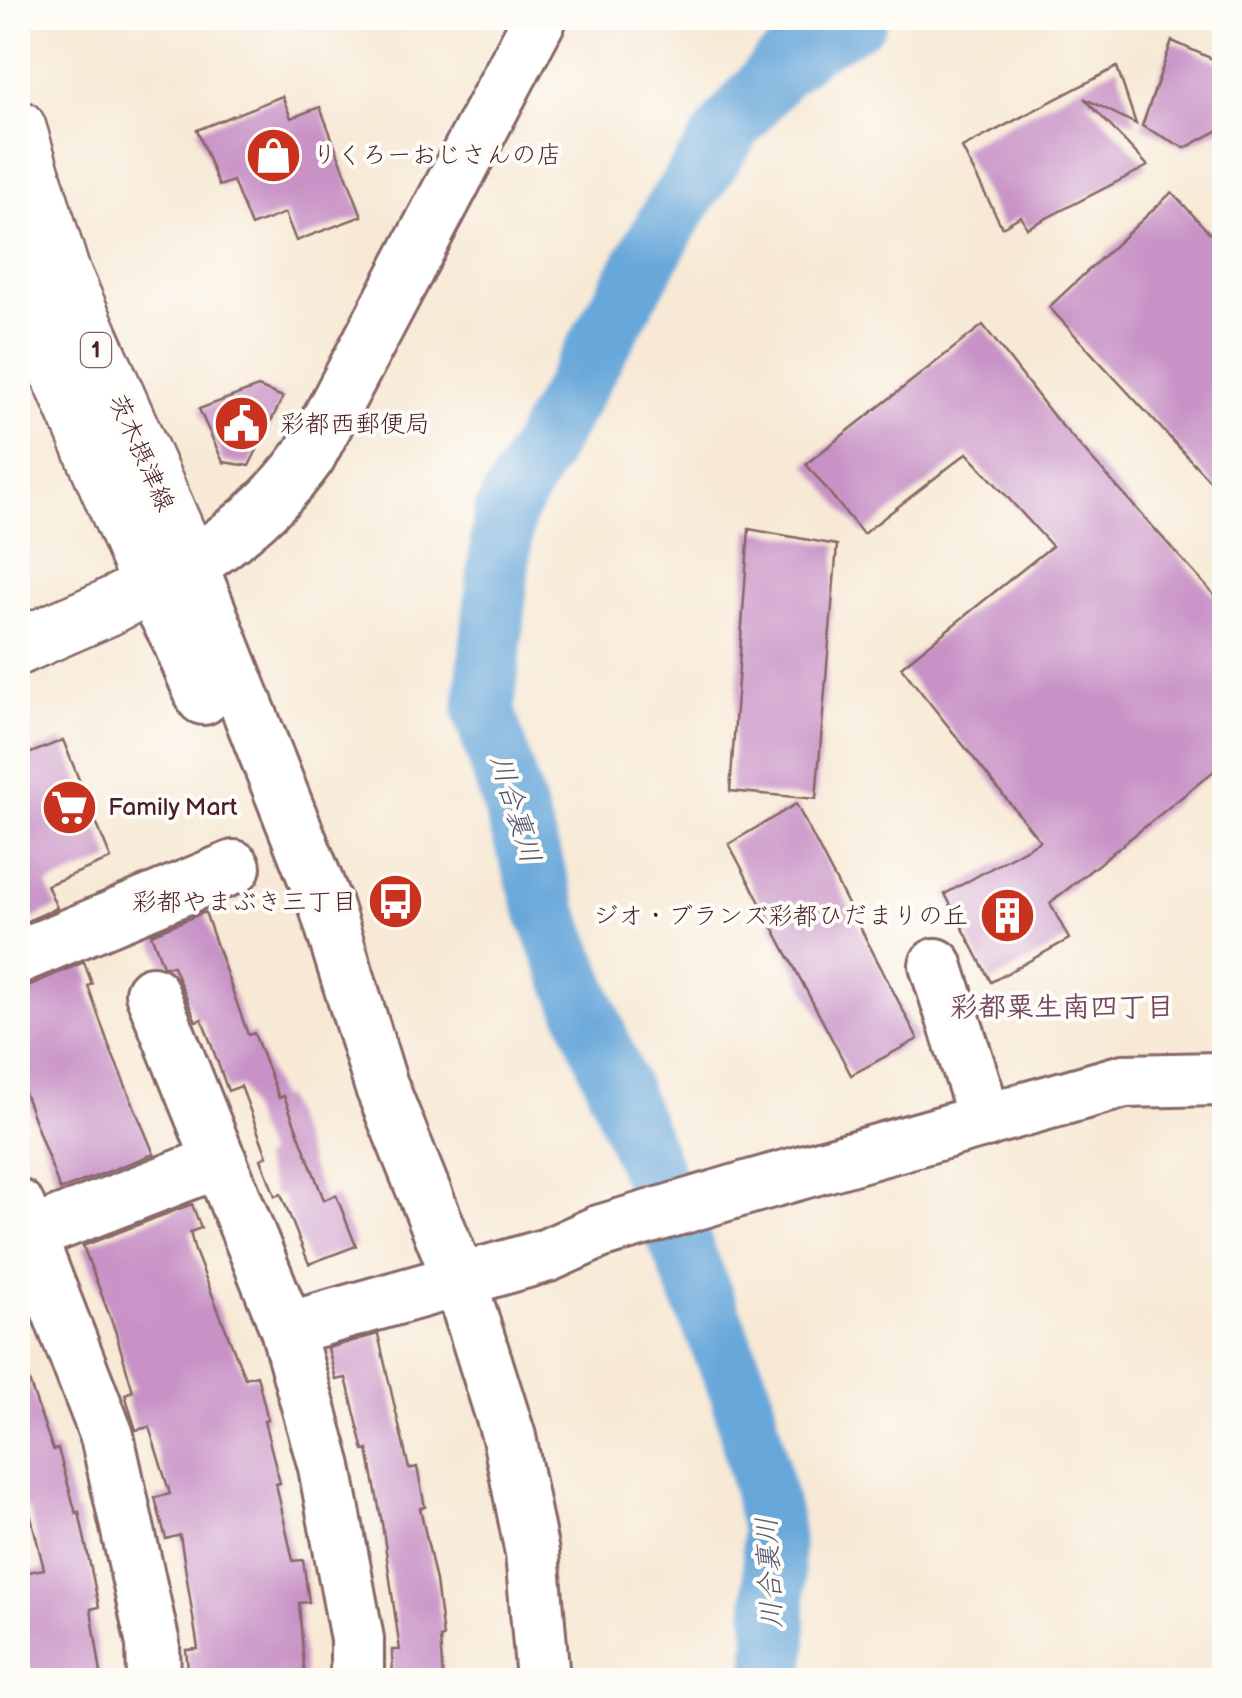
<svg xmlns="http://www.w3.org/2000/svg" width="1242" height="1698" font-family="'Balsamiq Sans','Klee One',sans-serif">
<rect width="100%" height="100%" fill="#fdfcf7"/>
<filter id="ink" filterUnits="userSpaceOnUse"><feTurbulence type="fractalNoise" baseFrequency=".01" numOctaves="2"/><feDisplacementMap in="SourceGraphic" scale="20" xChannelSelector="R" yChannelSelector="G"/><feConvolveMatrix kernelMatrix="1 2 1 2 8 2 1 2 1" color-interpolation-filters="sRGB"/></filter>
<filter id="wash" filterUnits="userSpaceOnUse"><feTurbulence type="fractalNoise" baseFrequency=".0048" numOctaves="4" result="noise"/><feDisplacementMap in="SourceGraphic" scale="40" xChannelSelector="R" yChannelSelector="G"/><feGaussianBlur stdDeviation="2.25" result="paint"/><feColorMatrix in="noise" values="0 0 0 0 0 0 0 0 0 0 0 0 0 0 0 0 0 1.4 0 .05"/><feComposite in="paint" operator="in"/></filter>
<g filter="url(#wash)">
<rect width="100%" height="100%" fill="#f7e9d5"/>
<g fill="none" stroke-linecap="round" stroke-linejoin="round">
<polyline stroke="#68a7da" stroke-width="62" points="773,1680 776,1644 772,1526 741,1393 549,918 484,711 504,514 676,208 733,124 777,72 808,45 857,18"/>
</g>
<g id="blocks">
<g fill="#c892c6">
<polygon points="1172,41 1224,64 1224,127 1185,148 1142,126"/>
<polygon points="1117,67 1136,124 1084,98 1148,166 1027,228 1021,216 1002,227 962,148"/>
<polygon points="282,96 291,118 320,107 362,216 296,241 285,213 251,226 233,181 219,186 197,130"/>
<polygon points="1172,192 1224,249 1224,496 1049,307"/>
<polygon points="983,325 1055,418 1224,606 1224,763 1050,903 1069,939 991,982 945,894 1040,841 901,667 1052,546 967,453 863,534 806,464"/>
<polygon points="258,387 283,397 249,466 223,462 199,409"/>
<polygon points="749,529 837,545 816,799 730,791"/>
<polygon points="63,740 111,859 47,885 57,908 18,925 18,758"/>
<polygon points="796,804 918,1039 851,1075 729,844"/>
<polygon points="205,912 248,1035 254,1033 279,1098 284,1096 324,1200 336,1195 356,1246 309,1264 281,1194 275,1196 261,1159 267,1156 241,1086 228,1091 202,1019 196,1021 173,966 163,966 151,934"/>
<polygon points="84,962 92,984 88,986 109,1046 154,1154 60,1190 18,1076 18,986 30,985"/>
<polygon points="192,1204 201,1228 190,1232 195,1251 245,1378 257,1375 268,1420 264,1421 280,1483 276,1484 293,1561 303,1560 309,1602 299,1603 305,1680 189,1680 186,1650 198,1649 180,1535 166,1539 155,1498 170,1494 149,1427 136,1430 130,1411 125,1394 133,1391 115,1330 83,1246"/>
<polygon points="378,1334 409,1469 417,1467 425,1507 420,1508 436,1581 443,1637 440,1638 443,1680 393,1680 392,1650 400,1650 382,1523 368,1450 364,1451 346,1378 336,1380 328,1348"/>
<polygon points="22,1361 53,1450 58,1449 76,1513 79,1512 99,1607 91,1609 102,1680 18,1680 18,1574 44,1569 29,1509 25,1510 18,1484 18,1362"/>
</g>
</g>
</g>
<g filter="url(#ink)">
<use href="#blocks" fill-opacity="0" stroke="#876666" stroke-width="2.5"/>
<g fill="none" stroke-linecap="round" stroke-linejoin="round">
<defs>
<g id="minor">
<path d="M540,18L309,456C276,502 238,534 191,565L325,904L381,1085L460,1281L509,1437L532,1553L543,1680"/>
<polyline points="151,587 177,636 203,698"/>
<polyline points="18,957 234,867"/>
<polyline points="936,965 986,1121"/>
<polyline points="152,993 287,1329 325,1467 357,1639 357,1680"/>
<polyline points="18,1206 107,1436 153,1644 154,1680"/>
<polyline points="18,1239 220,1161"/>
<polyline points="287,1329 548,1255 599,1232 750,1187 1124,1081 1219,1079 1224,1082"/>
</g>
<g id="major">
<polyline points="18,128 61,269 191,565 105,609 18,647"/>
<polyline points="18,278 151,587"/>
</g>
</defs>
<use href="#minor" stroke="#876666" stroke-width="58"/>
<use href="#major" stroke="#876666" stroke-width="60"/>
<use href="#minor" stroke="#fff" stroke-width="52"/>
<use href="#major" stroke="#fff" stroke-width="55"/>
</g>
</g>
<defs>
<symbol id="shop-disc" viewBox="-11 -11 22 22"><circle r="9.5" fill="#c8321e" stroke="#fdfcf7"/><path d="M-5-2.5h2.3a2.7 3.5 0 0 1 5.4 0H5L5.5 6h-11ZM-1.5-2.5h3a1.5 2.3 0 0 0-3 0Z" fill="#fff"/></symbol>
<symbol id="civic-disc" viewBox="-11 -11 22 22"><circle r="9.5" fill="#c8321e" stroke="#fdfcf7"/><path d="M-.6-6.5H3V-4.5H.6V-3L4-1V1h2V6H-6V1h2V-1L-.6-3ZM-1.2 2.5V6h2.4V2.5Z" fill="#fff"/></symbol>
<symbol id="supermarket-disc" viewBox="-11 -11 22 22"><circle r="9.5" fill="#c8321e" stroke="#fdfcf7"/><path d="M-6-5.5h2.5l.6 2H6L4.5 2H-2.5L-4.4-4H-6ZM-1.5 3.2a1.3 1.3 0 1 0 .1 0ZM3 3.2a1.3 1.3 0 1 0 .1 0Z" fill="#fff"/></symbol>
<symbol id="bus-disc" viewBox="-11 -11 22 22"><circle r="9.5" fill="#c8321e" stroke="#fdfcf7"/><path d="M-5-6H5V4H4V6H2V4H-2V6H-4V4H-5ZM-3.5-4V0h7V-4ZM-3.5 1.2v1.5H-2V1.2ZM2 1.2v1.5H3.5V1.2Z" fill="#fff"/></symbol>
<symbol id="building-disc" viewBox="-11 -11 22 22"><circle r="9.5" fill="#c8321e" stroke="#fdfcf7"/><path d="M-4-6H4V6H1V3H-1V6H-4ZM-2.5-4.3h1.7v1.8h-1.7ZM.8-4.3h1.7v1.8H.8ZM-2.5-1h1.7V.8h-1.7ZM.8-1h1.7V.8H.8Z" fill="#fff"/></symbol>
</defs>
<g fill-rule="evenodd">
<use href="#shop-disc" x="242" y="124" width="63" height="63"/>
<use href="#civic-disc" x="210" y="392" width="63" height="63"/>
<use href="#supermarket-disc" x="38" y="776" width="63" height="63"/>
<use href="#bus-disc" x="364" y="870" width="63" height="63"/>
<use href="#building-disc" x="976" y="884" width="63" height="63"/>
</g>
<g text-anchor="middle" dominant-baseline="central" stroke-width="8" stroke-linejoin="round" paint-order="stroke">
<rect fill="#fdfcf7" stroke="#806168" stroke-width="2.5" x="81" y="333" width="30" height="34" rx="8"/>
<g font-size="22" font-weight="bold" fill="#4a1f2b">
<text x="96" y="350">1</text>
</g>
<g font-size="25" fill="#4a1f2b" stroke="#fdfcf7" text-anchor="start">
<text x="312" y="155">りくろーおじさんの店</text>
<text x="280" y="424">彩都西郵便局</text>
<text x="108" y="807">Family Mart</text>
<text x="357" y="902" text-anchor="end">彩都やまぶき三丁目</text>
<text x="968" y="916" text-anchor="end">ジオ・ブランズ彩都ひだまりの丘</text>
</g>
<g font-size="25" fill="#4a1f2b" stroke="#fdfcf7">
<text transform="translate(141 453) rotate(66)">茨木摂津線</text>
</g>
<g font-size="28" font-style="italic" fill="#565571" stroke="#fdfcf7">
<text transform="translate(515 809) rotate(73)">川合裏川</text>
<text transform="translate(770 1573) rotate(-93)">川合裏川</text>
</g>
<g font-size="28" font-weight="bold" fill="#764761" stroke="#fdfcf7">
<text x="1062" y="1007">彩都粟生南四丁目</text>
</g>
</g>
<rect width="1242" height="1698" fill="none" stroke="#fdfcf7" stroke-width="60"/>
</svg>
